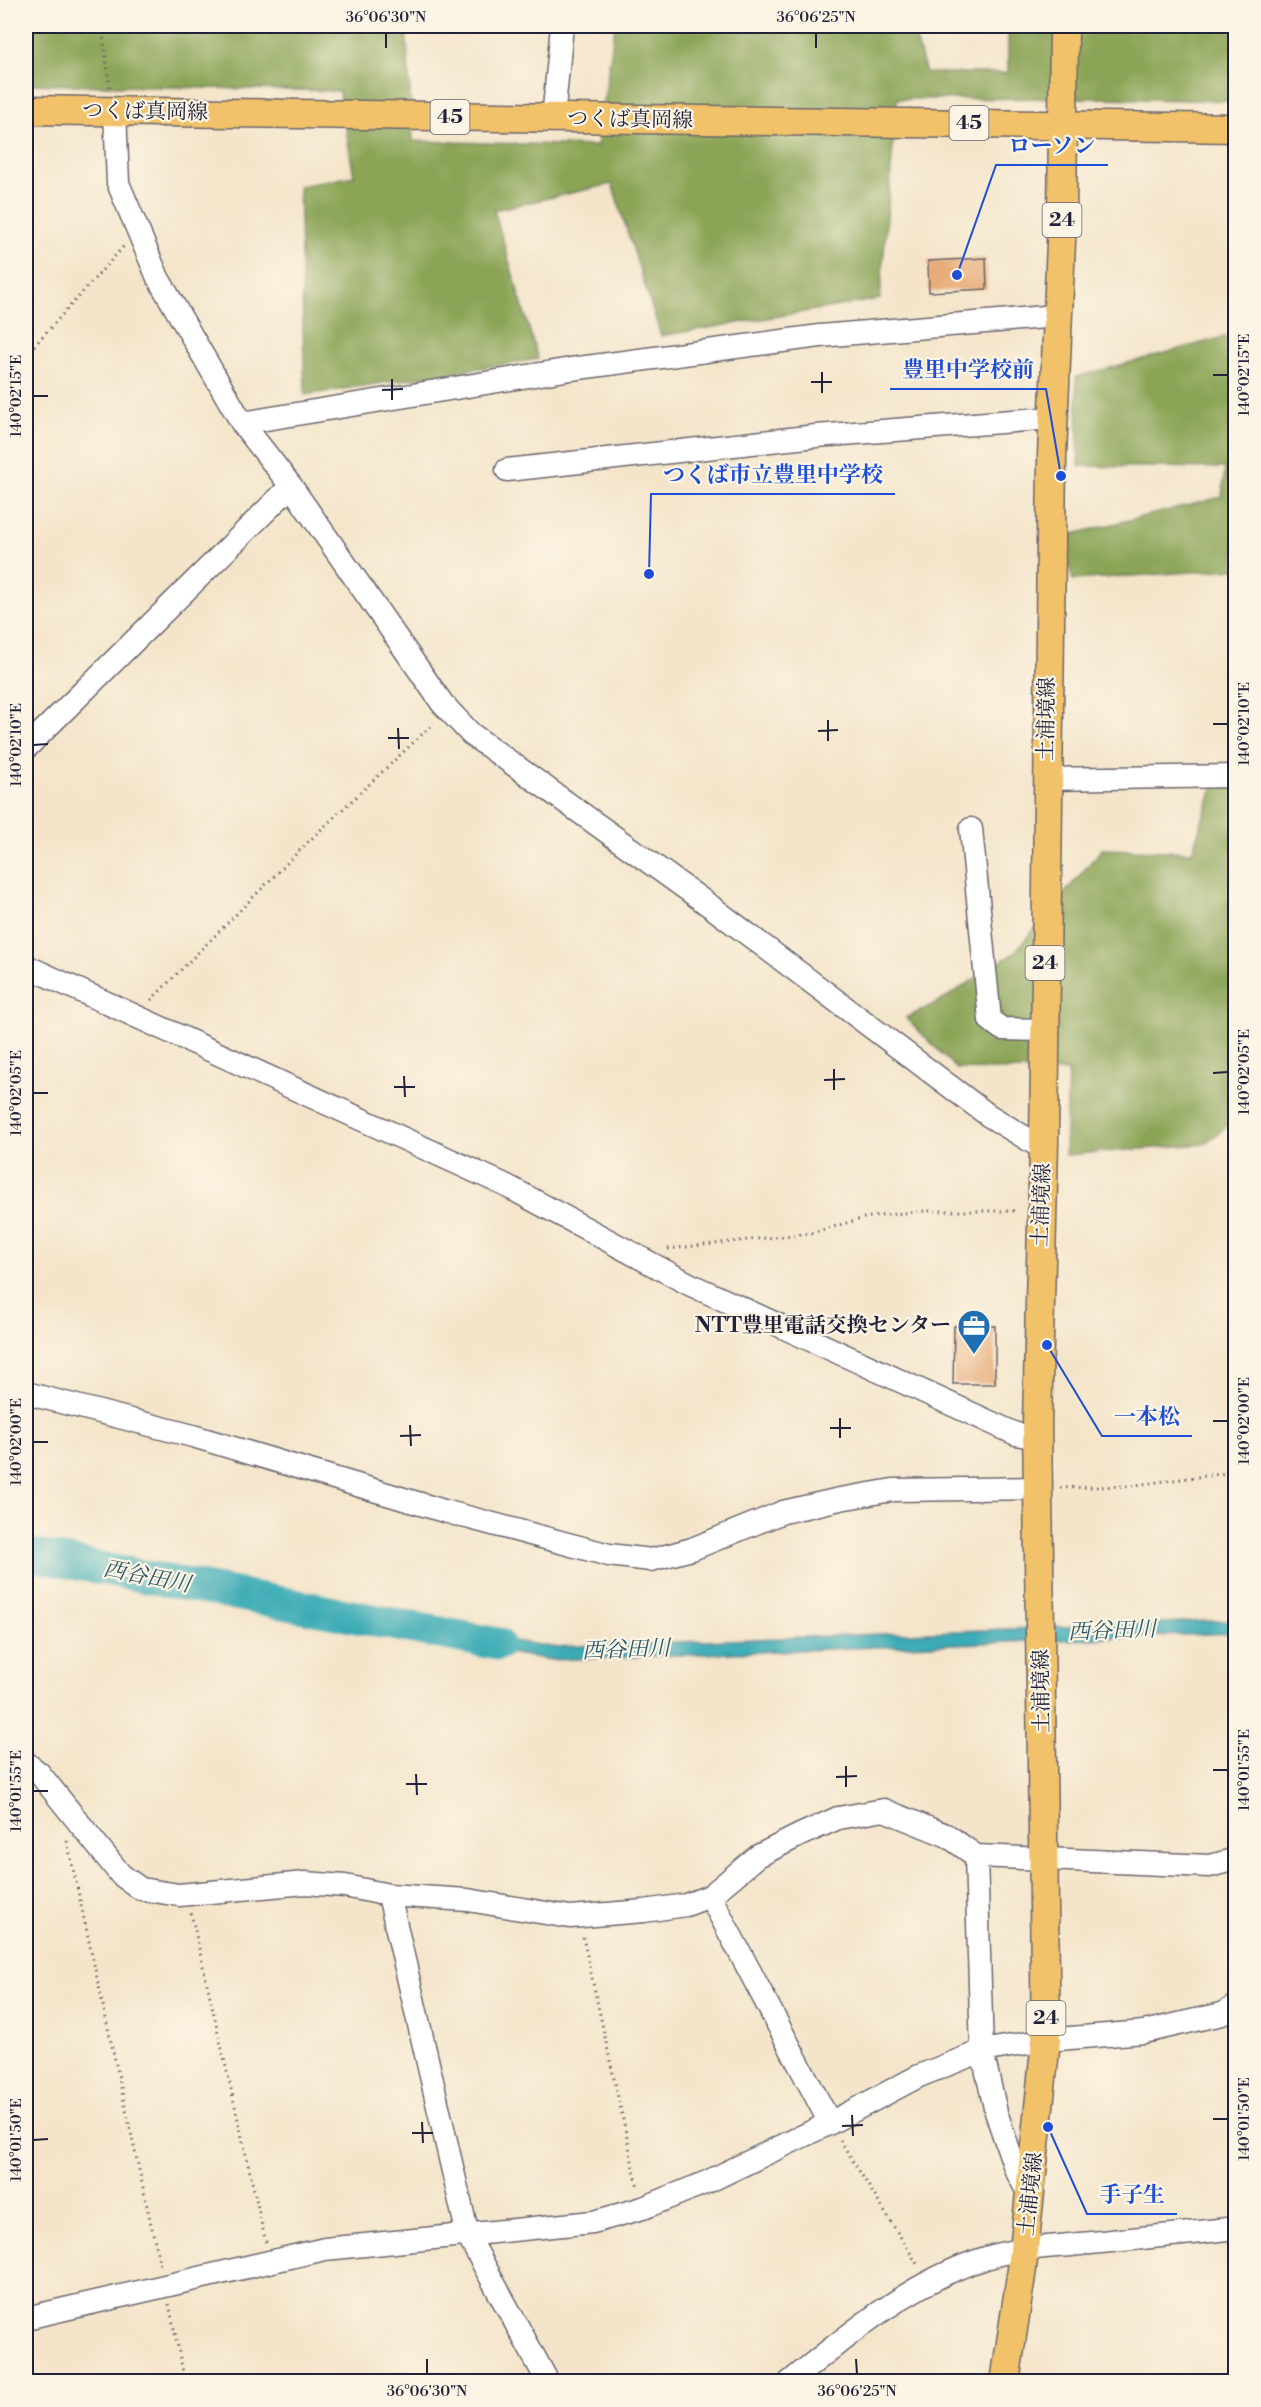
<svg xmlns="http://www.w3.org/2000/svg" width="1261" height="2407" font-family="'Libre Bodoni','Noto Serif JP',serif">
<rect width="100%" height="100%" fill="#fcf5e5"/>
<filter id="ink" filterUnits="userSpaceOnUse"><feTurbulence type="fractalNoise" baseFrequency=".0167" numOctaves="2"/><feDisplacementMap in="SourceGraphic" scale="12" xChannelSelector="R" yChannelSelector="G"/><feConvolveMatrix kernelMatrix="1 2 1 2 8 2 1 2 1" color-interpolation-filters="sRGB"/></filter>
<filter id="wash" filterUnits="userSpaceOnUse"><feTurbulence type="fractalNoise" baseFrequency=".008" numOctaves="4" result="noise"/><feDisplacementMap in="SourceGraphic" scale="24" xChannelSelector="R" yChannelSelector="G"/><feGaussianBlur stdDeviation="1.35" result="paint"/><feColorMatrix in="noise" values="0 0 0 0 0 0 0 0 0 0 0 0 0 0 0 0 0 1.4 0 .05"/><feComposite in="paint" operator="in"/></filter>
<g filter="url(#wash)">
<rect width="100%" height="100%" fill="#f4e5ca"/>
<g fill="#8ba456" stroke="#566348" stroke-width="1.5">
<polygon points="26,26 406,26 413,141 597,146 615,26 912,26 926,73 1008,73 1008,26 1236,26 1235,101 1099,98 897,99 880,299 661,336 612,184 494,210 538,359 305,395 299,186 354,176 339,91 26,84"/>
<polygon points="1235,334 1235,569 1073,580 1061,537 1222,497 1225,468 1079,466 1076,377"/>
<polygon points="1215,782 1235,783 1235,1120 1204,1144 1065,1155 1068,1071 957,1069 906,1018 944,999 1014,953 1102,849 1192,852"/>
</g>
<polygon fill="#3aabb5" stroke="#2e6678" stroke-width="1.5" points="1236,1620 1235,1633 551,1660 452,1644 455,1631 551,1647"/>
<g fill="none" stroke-linecap="round" stroke-linejoin="round">
<polyline stroke="#3aabb5" stroke-width="33" points="26,1554 498,1644"/>
</g>
<g id="blocks">
<g fill="#e7ab77">
<polygon points="986,258 987,289 929,292 928,261"/>
<polygon points="954,1326 995,1326 995,1384 953,1384"/>
</g>
</g>
</g>
<g filter="url(#ink)">
<use href="#blocks" fill-opacity="0" stroke="#6c666d" stroke-width="1.5"/>
<g fill="none" stroke-linecap="round" stroke-linejoin="round">
<defs>
<g id="minor">
<polyline points="115,111 118,183 158,278 242,423 291,486 442,703 471,734 713,908 988,1115 1034,1143 1044,1143"/>
<polyline points="553,119 562,26"/>
<polyline points="242,423 571,369 820,336 1057,316"/>
<polyline points="507,470 816,436 1053,418"/>
<polyline points="26,748 291,486"/>
<polyline points="1046,779 1236,776"/>
<polyline points="971,829 990,1020 1002,1029 1044,1030"/>
<polyline points="26,966 505,1185 689,1284 1016,1434 1037,1438"/>
<polyline points="26,1393 193,1436 444,1511 609,1555 651,1560 692,1549 783,1512 840,1499 893,1490 1037,1488"/>
<polyline points="26,1763 39,1773 121,1875 141,1889 179,1895 305,1883 345,1886 389,1895 468,1900 570,1917 644,1911 686,1905 710,1896 758,1856 800,1835 838,1818 884,1810 948,1836 976,1856 1210,1866 1236,1859"/>
<polyline points="976,1856 982,2051 996,2112 1015,2168 1030,2196"/>
<polyline points="389,1895 468,2236 548,2382"/>
<polyline points="710,1896 830,2123"/>
<polyline points="26,2318 325,2249 593,2222 643,2208 707,2182 830,2123 919,2076 982,2051 1046,2040 1144,2032 1222,2014 1236,2006"/>
<path d="M790,2382C847,2335 915,2279 986,2258C1016,2248 1050,2247 1081,2244C1132,2239 1184,2234 1236,2228"/>
</g>
<g id="major">
<polyline points="26,110 1236,128"/>
<polyline points="1005,2382 1022,2269 1046,2040 1037,1423 1044,1143 1052,456 1062,218 1064,26"/>
</g>
</defs>
<use href="#minor" stroke="#6c666d" stroke-width="25"/>
<use href="#major" stroke="#6c666d" stroke-width="31"/>
<g stroke="#6c666d" stroke-width="3" stroke-dasharray="1.5 4.5" stroke-linecap="butt">
<polyline points="102,26 110,89"/>
<polyline points="26,355 124,246"/>
<polyline points="151,1000 309,841 434,723"/>
<polyline points="668,1249 811,1233 864,1218 894,1214 925,1211 1018,1211"/>
<polyline points="1060,1488 1127,1486 1236,1472"/>
<polyline points="67,1841 160,2265"/>
<polyline points="191,1913 266,2243"/>
<polyline points="583,1937 638,2188"/>
<polyline points="840,2140 919,2267"/>
<polyline points="169,2304 185,2382"/>
</g>
<use href="#minor" stroke="#fff" stroke-width="22"/>
<use href="#major" stroke="#f2c26a" stroke-width="28"/>
</g>
</g>
<path fill="none" stroke="#22223b" stroke-width="2" d="M386,33V48M816,33V48M822,372V393M1213,375H1228M392,379V400M811,382H832M382,390L403,389M33,396H48M828,720V741M1213,724H1228M398,728L399,749M818,731L838,730M388,738H409M33,745L48,744M834,1069V1090M1213,1073L1228,1072M404,1076L405,1097M824,1080L845,1079M394,1087H415M33,1093H48M840,1418V1438M1213,1421H1228M410,1425L411,1446M830,1428H851M400,1436L421,1435M33,1442H48M846,1766V1787M1213,1770H1228M416,1774L417,1795M836,1777L857,1776M406,1784H427M33,1791H48M852,2115L853,2136M1213,2119H1228M422,2122L423,2143M842,2126L863,2125M412,2133H433M33,2140L48,2139M427,2359V2374M856,2359L857,2374"/>
<defs>
<symbol id="office-pin" viewBox="-11 -11 22 30"><path d="M0 17L-7.5 6A9.5 9.5 0 1 1 7.5 6Z" fill="#1f6fb2" stroke="#fcf5e5"/><path d="M-6-3h4V-5.5h4V-3h4V5H-6ZM-1-4.5V-3h2v-1.5ZM-6 0V1H6V0Z" fill="#fff"/></symbol>
</defs>
<g fill-rule="evenodd">
<use href="#office-pin" x="955" y="1307" width="38" height="52"/>
</g>
<g text-anchor="middle" dominant-baseline="central" stroke-width="4.5" stroke-linejoin="round" paint-order="stroke">
<g fill="#fcf5e5" stroke="#63616e" stroke-width="1.5">
<rect x="430.5" y="100" width="39" height="34" rx="4.5"/>
<rect x="949.5" y="106" width="39" height="34" rx="4.5"/>
<rect x="1042.5" y="203" width="39" height="34" rx="4.5"/>
<rect x="1025.5" y="946" width="39" height="34" rx="4.5"/>
<rect x="1026.5" y="2001" width="39" height="34" rx="4.5"/>
</g>
<g font-size="20" font-weight="bold" fill="#22223b">
<text x="450" y="117">45</text>
<text x="969" y="123">45</text>
<text x="1062" y="220">24</text>
<text x="1045" y="963">24</text>
<text x="1046" y="2018">24</text>
</g>
<g font-size="21" fill="#22223b" stroke="#fcf5e5">
<text transform="translate(145 112) rotate(1)">つくば真岡線</text>
<text transform="translate(630 120) rotate(1)">つくば真岡線</text>
<text transform="translate(1047 719) rotate(-89)">土浦境線</text>
<text transform="translate(1042 1205) rotate(-88)">土浦境線</text>
<text transform="translate(1042 1691) rotate(-91)">土浦境線</text>
<text transform="translate(1031 2194) rotate(-84)">土浦境線</text>
</g>
<g font-size="21" font-weight="bold" fill="#22223b" stroke="#fcf5e5" text-anchor="end">
<text x="951" y="1326">NTT豊里電話交換センター</text>
</g>
<g font-size="22" font-style="italic" fill="#2c596c" stroke="#fcf5e5">
<text transform="translate(147 1577) rotate(11)">西谷田川</text>
<text transform="translate(1112 1631) rotate(-2)">西谷田川</text>
<text transform="translate(626 1650) rotate(-2)">西谷田川</text>
</g>
</g>
<path fill="none" stroke="#1d4ed8" stroke-width="2" d="M957 275L996 165H1108M1061 476L1046 389H890M649 574L651 494H895M1047 1345L1102 1436H1192M1048 2127L1087 2214H1177"/>
<g fill="#1d4ed8" stroke="#fcf5e5" stroke-width="2">
<circle cx="957" cy="275" r="6"/>
<circle cx="1061" cy="476" r="6"/>
<circle cx="649" cy="574" r="6"/>
<circle cx="1047" cy="1345" r="6"/>
<circle cx="1048" cy="2127" r="6"/>
</g>
<g font-size="22" text-anchor="middle" font-weight="bold" fill="#1d4ed8" stroke="#fcf5e5" stroke-width="4.5" stroke-linejoin="round" paint-order="stroke">
<text x="1052" y="153">ローソン</text>
<text x="968" y="377">豊里中学校前</text>
<text x="773" y="482">つくば市立豊里中学校</text>
<text x="1147" y="1424">一本松</text>
<text x="1132" y="2202">手子生</text>
</g>
<rect width="1261" height="2407" fill="none" stroke="#fcf5e5" stroke-width="66"/>
<rect x="33" y="33" width="1195" height="2341" fill="none" stroke="#22223b" stroke-width="2"/>
<g font-size="15" text-anchor="middle" fill="#22223b">
<text x="386" y="22">36°06'30"N</text>
<text x="816" y="22">36°06'25"N</text>
<text transform="translate(1244 375) rotate(-90)" y="5">140°02'15"E</text>
<text transform="translate(16 396) rotate(-90)" y="5">140°02'15"E</text>
<text transform="translate(1244 724) rotate(-90)" y="5">140°02'10"E</text>
<text transform="translate(16 745) rotate(-90)" y="5">140°02'10"E</text>
<text transform="translate(1244 1072) rotate(-90)" y="5">140°02'05"E</text>
<text transform="translate(16 1093) rotate(-90)" y="5">140°02'05"E</text>
<text transform="translate(1244 1421) rotate(-90)" y="5">140°02'00"E</text>
<text transform="translate(16 1442) rotate(-90)" y="5">140°02'00"E</text>
<text transform="translate(1244 1770) rotate(-90)" y="5">140°01'55"E</text>
<text transform="translate(16 1791) rotate(-90)" y="5">140°01'55"E</text>
<text transform="translate(1244 2119) rotate(-90)" y="5">140°01'50"E</text>
<text transform="translate(16 2140) rotate(-90)" y="5">140°01'50"E</text>
<text x="427" y="2396">36°06'30"N</text>
<text x="857" y="2396">36°06'25"N</text>
</g>
</svg>
